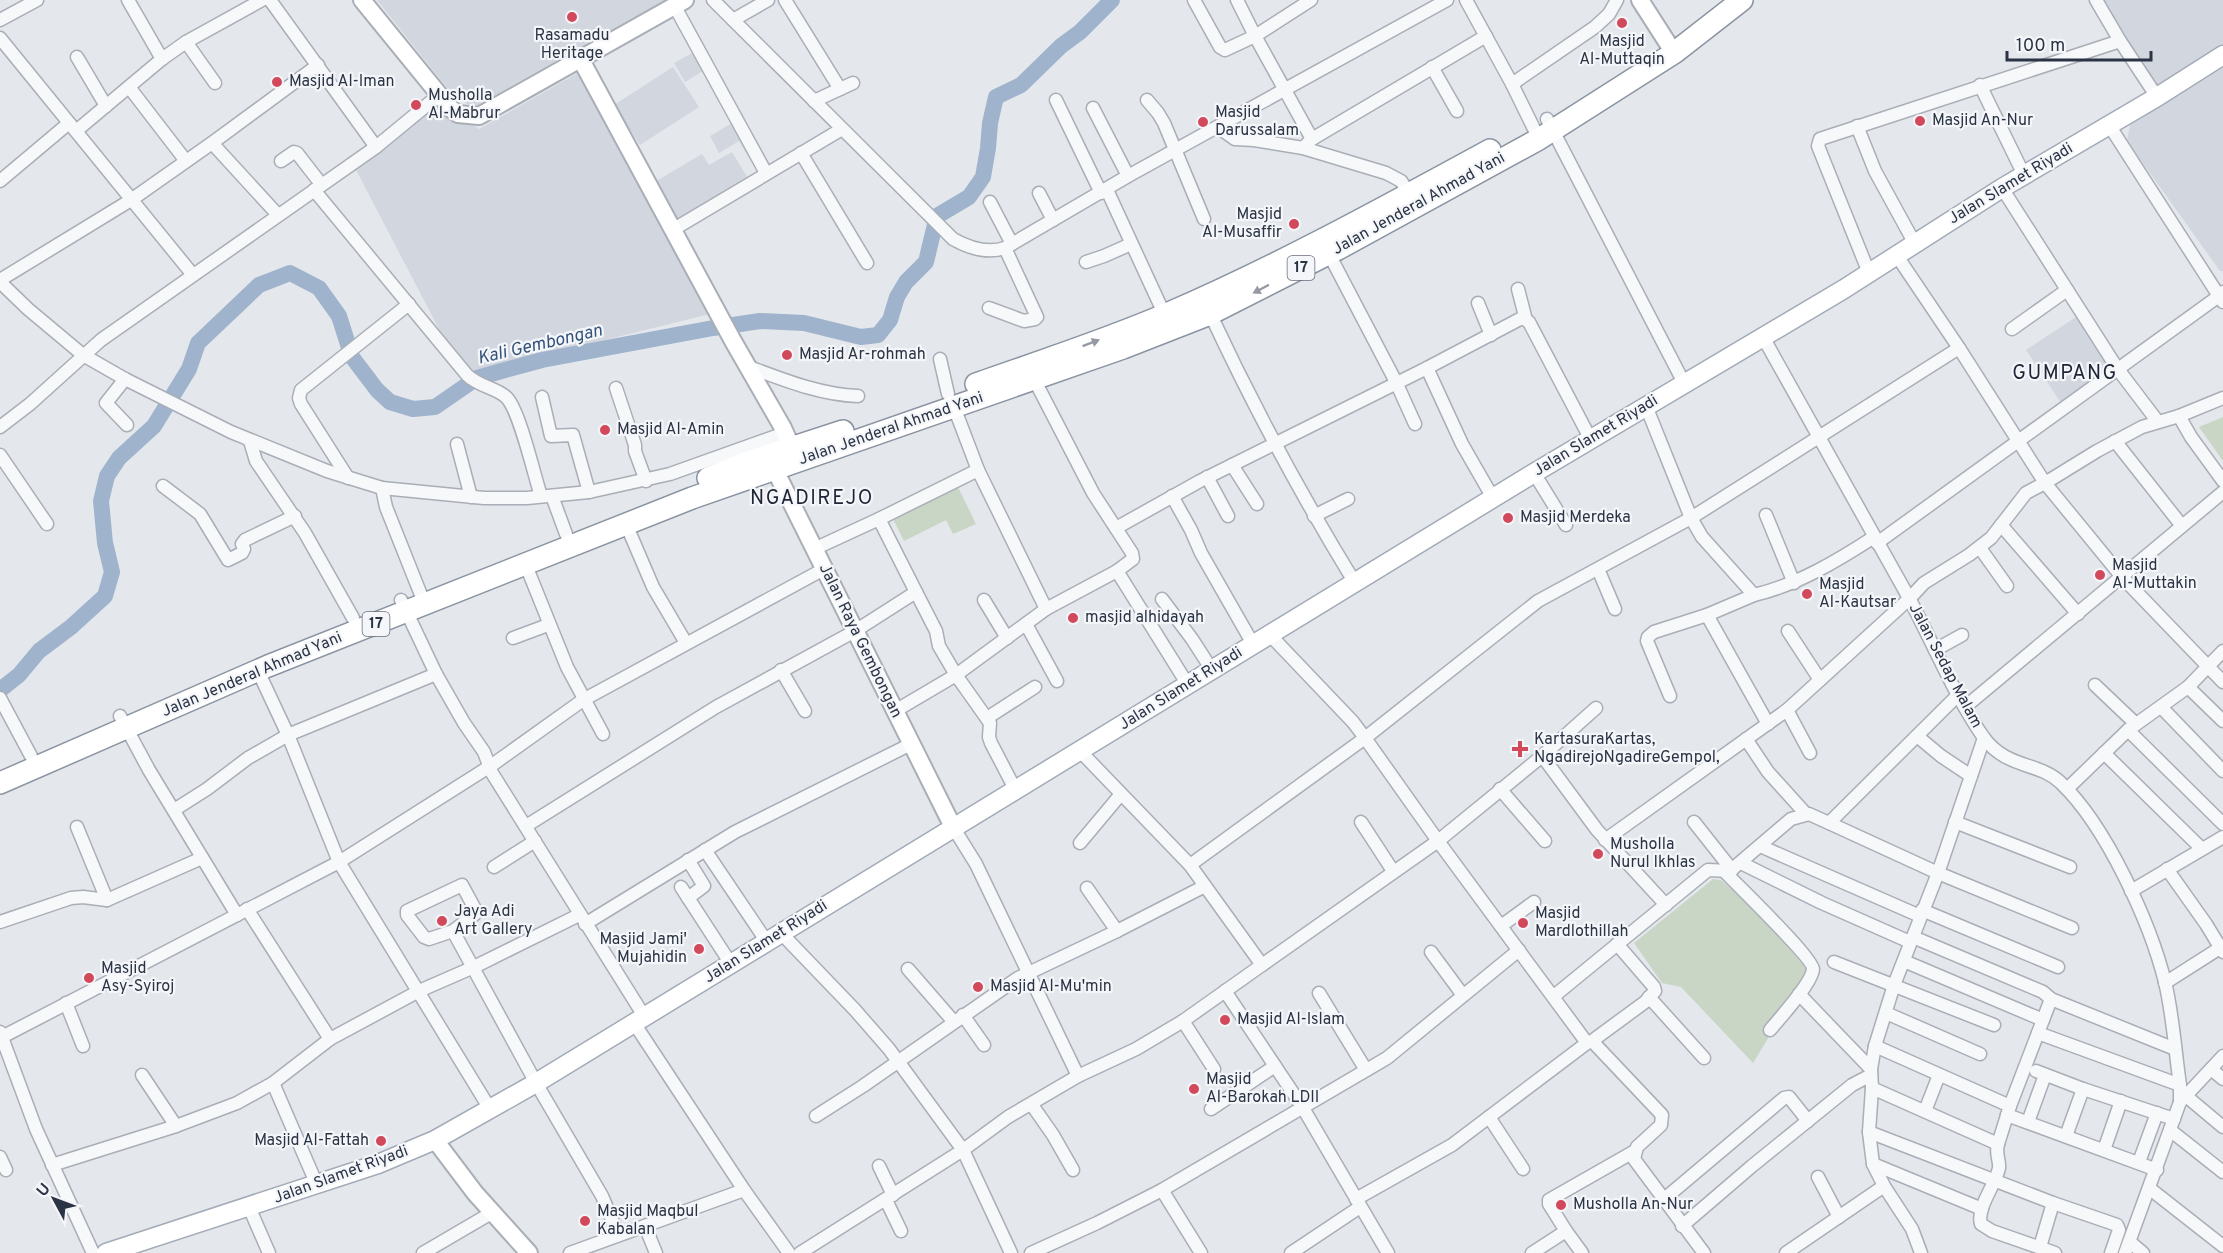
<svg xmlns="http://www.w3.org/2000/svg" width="2223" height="1253" font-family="Overpass,sans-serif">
<rect width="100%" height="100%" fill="#e4e7ec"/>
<g fill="#d2d6de">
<polygon points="377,0 676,0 587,53 581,47 474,107 455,98"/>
<polygon points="2098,0 2223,0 2223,44 2153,88"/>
<polygon points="692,53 703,71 685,82 674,63"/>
<polygon points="673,67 699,107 640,145 614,105"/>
<polygon points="2223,68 2223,271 2220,271 2127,141 2130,125"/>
<polygon points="585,69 714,313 463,375 355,168 440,103 479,129"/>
<polygon points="734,122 752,154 748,156 739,141 719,153 710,136"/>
<polygon points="732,152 747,177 675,220 653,183 702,154 709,165"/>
<polygon points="2076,317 2113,372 2063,406 2026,350"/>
</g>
<g fill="#c9d6c5">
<polygon points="2223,417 2223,461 2199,427"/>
<polygon points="956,483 976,524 953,534 946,520 904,541 891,515"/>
<polygon points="1713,879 1721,880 1814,963 1753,1063 1681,987 1662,983 1634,943"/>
</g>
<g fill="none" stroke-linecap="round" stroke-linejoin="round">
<polyline stroke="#9fb4cc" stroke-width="16" points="0,690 19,675 39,651 71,627 105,596 112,572 105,543 101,501 107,476 119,458 154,426 189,369 198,343 259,285 290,273 319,288 339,316 352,357 377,390 390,402 413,409 435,407 477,378 498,372 542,360 713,328 760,321 804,323 861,337 878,335 890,320 897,297 906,282 926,262 937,216 969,197 983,177 988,148 990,123 996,97 1021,85 1061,46 1080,32 1112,0"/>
<defs>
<g id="street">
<polyline points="128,0 162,59"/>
<polyline points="270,0 376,147"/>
<path d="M713,0L953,239C969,248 987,254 1005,248L1128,176L1447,0"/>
<polyline points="785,0 840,89"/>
<polyline points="1194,0 1220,47 1225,50 1255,36 1237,0"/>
<polyline points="1311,0 1255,36 1312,139"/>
<polyline points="1466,0 1512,84 1539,139"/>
<polyline points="2096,0 2120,41 2157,97"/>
<polyline points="674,5 766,173"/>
<polyline points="0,20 37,0"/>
<polyline points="733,20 768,0"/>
<polyline points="0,38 193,275"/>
<polyline points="186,42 215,83"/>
<polyline points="77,57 106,106"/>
<polyline points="1432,67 1457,111"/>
<polyline points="1512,84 1595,27 1609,14 1617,0"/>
<polyline points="1980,85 2024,175"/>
<polyline points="129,87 186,161"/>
<polyline points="1056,100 1101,193"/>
<polyline points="1147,100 1158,113 1164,123 1204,219"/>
<polyline points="814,101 853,83"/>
<polyline points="1093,108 1128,176"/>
<polyline points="1547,119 1684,383"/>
<polyline points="2109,125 2219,296 2223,292"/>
<polyline points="1857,126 1875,171 1915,244"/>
<polyline points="1218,127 1235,139 1254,140 1303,148 1386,173 1401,181 1409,193"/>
<polyline points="76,131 162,59 186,42 262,0"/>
<polyline points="212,143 278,215"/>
<polyline points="1303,148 1312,139 1486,36"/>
<polyline points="801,153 867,263"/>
<polyline points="281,161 294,152 297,153 321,184"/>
<polyline points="0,181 69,123"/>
<polyline points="2002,188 2117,368 2158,422"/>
<path d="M314,190L467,375C479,387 498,388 507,398C520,412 534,475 541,496"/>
<polyline points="1107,190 1167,320"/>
<polyline points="1039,193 1053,220"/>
<polyline points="990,202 1012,244"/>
<polyline points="674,229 842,129"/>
<polyline points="1329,254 1396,382 1415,424"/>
<polyline points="1897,256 1959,348 2045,483 2122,577 2223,682"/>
<polyline points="1086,262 1104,256 1131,244"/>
<polyline points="1869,273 1818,146 1820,139 2120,41"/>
<polyline points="0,280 131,200 212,143 318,65"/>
<polyline points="0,282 28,309 83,355 125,379 231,432 327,471 382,488 484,498 527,498 589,492 670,474 785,433"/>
<polyline points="1518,289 1526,320"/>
<polyline points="1478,303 1491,335"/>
<polyline points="989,308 1024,321 1035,319 1037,317 1005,248"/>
<path d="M1208,309C1252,404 1301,495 1355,583"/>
<polyline points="2012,329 2067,290"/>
<path d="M1763,337C1812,424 1861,511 1909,598C1934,645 1954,695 1984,738C2007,769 2040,762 2061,783C2106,826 2150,922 2165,982C2173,1015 2175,1051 2180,1085V1102"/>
<polyline points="940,359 948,394"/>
<path d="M749,367C784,380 821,395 858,396"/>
<polyline points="1427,368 1462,444 1493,498"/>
<polyline points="125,379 106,403 127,425"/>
<polyline points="1034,379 1093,493 1132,553 1133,559 1117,571 1188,685"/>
<polyline points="616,388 635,445 635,451 646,481"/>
<polyline points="542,397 551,436 573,435 589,492"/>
<path d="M1646,406L1691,518L1702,537L1754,595C1797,585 1837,561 1874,537"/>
<polyline points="2179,416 2191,437 2223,481"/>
<polyline points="0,427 30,404 101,340 376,147 439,95"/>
<polyline points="250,441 256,461 305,533 353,618"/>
<polyline points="2115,441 2182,526"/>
<polyline points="457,444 471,497"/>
<polyline points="0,455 47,524"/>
<polyline points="1232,465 1257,504"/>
<polyline points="978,470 1046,609"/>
<polyline points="1534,473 1566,525"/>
<polyline points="1207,477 1228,516"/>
<polyline points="348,478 301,404 299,398 301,390 409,304"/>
<polyline points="163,486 200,514 228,560 242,553 244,549 242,544 245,540 295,516"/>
<polyline points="382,488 386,507 425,605"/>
<polyline points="552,496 566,534"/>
<polyline points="1172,496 1191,530 1201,553 1253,644"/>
<polyline points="1766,515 1794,583"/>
<polyline points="1314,516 1348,499"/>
<polyline points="626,524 653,587 686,643"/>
<polyline points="2001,525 2078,614"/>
<polyline points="1116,528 1200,481 1427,368 1520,319 1523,318 1529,322 1591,440"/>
<polyline points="1877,543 2219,296 2223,302"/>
<polyline points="1980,548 2007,586"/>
<polyline points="814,549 879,519"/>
<polyline points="525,563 567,667 603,734"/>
<polyline points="1598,569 1615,609"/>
<polyline points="916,592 879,519 978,470 954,407"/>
<polyline points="1162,599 1192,639 1212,670"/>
<polyline points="401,600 436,674 464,723 484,752 492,773 644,1016"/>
<polyline points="984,600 1007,638"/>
<polyline points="1707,615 1754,595"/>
<polyline points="1026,624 1057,681"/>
<polyline points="1788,631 1820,680"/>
<polyline points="1270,635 1353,722 1365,738 1438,841 1587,1043"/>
<polyline points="513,638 548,625"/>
<polyline points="1935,650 1962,635"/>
<polyline points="781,670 805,711"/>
<polyline points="258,671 288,735 339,862 490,1109"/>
<polyline points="2095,685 2136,724"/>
<polyline points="2188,687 2223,721"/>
<polyline points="1958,695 1829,823 1938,873 2072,928"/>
<polyline points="1670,696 1647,641 1648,637 1654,632 1707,615 1768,724"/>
<polyline points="0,698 31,756"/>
<polyline points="1965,707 2223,492"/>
<polyline points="2161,707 2223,771"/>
<polyline points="1787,710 1810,753"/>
<polyline points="895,711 956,675 1046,609 1117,571"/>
<polyline points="120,716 149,770 237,915"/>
<polyline points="987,718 1035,687"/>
<polyline points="2128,730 2223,824"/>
<polyline points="1917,736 1941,756 1971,776"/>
<polyline points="1746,739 1768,772 1806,814"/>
<polyline points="2104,753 2202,849"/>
<polyline points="1541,757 1596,708"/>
<polyline points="1500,789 1545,841"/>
<polyline points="2067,789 2128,730 2188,687 2223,651"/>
<polyline points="174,810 207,789 248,758 288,735 436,674"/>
<polyline points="1361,822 1393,871"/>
<polyline points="1694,822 1732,870"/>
<polyline points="1955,822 2070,867"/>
<polyline points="526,826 716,707 855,631 916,592 936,631 939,646 956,675 990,723 989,737 991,743 1015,789"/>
<polyline points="77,827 107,900"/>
<polyline points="953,827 976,864 1078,1076"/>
<polyline points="1605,840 1787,710 1909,599 1924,583 1969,555 1991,538 2026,493 2045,483 2097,451 2142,427 2179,416 2223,398"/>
<polyline points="1080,843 1121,794"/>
<polyline points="1760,846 1920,916"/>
<polyline points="705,850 767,942"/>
<polyline points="1741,863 1822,903 1910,942"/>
<polyline points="1190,865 1365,738 1538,601 1691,518 1959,348"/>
<polyline points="494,867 535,841"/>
<polyline points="2167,869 2206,924 2223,952"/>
<path d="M1725,872C1737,885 1813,958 1813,969C1812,983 1780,1018 1770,1030"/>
<polyline points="681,887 731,964"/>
<polyline points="1087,888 1117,931"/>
<polyline points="2131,891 2223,837"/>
<polyline points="688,898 704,886 688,860"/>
<polyline points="247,909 330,1039"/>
<polyline points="1922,910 2058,967"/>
<polyline points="0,922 71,898 83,897 107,900 202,858"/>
<polyline points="585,924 735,832 911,744"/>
<polyline points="1501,926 1534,902"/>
<polyline points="453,931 475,914 475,909 462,885 407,911 407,915 424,937 429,939 453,931 536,1083 602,1196 618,1234"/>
<polyline points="781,933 855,1010 889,1049 963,1150 1011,1253"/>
<polyline points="1431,952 1462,994"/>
<polyline points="1904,961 2043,1020"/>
<polyline points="1834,962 1994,1025"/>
<polyline points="1262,965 1438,841 1541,757 1546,761 1597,830 1666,905"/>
<polyline points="908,969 954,1022"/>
<polyline points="2165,983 2223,946"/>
<polyline points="1225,991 1303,1108 1388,1253"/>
<polyline points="1319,993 1366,1070"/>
<polyline points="1799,994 1871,1069"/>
<polyline points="1554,996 1708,870 1730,871 1791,819 1809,814 1829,823"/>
<polyline points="1649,997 1704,1058"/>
<polyline points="2051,999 2175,1049"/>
<polyline points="66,1003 83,1046"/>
<polyline points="1886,1013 1980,1054"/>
<polyline points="963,1015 984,1045"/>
<polyline points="1183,1021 1214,1069"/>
<polyline points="634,1023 744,1190 789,1253"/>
<polyline points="0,1032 36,1129 93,1253"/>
<polyline points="2038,1033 2180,1085"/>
<polyline points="2,1037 339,862 492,765 583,700 824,569"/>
<polyline points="1592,1041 1662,1115 1661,1125 1637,1147 1634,1159 1704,1253"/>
<polyline points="1875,1046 2010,1106 2051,999 2043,992 1913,937"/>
<polyline points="2211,1069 2223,1079"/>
<polyline points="2036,1071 2083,1089 2066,1136"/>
<polyline points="142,1075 176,1126"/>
<polyline points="273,1083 317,1185"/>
<polyline points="1872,1088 1998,1144 2010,1106"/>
<polyline points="2083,1089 2174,1119"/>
<polyline points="2186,1096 2223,1127"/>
<polyline points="1032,1105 1053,1135 1073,1170"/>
<polyline points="1211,1109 1275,1066"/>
<polyline points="1925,1111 1939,1075"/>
<polyline points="2007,1115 2157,1170"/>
<polyline points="816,1116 863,1086 1018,978 1117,931 1205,886"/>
<polyline points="1489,1117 1523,1169"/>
<polyline points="2028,1122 2045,1075"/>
<polyline points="2170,1130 2223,1172"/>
<polyline points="1869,1132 2053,1203 2040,1247"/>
<path d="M1998,1144C1995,1154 2000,1160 1999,1168C1996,1184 1976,1208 1981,1224L1992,1231L2055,1253"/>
<polyline points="2104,1150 2121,1101"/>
<polyline points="0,1157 6,1170"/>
<polyline points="2139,1162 2157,1113"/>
<polyline points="1873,1164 1982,1209"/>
<polyline points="52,1165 176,1126 237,1103 273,1083 330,1039 419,991 474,967 579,915"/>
<polyline points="879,1166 893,1195"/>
<polyline points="1818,1177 1839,1217"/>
<polyline points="2149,1188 2223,1246"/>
<polyline points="1162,1190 1201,1253"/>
<polyline points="1356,1199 1452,1145 1587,1043 1592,1041 1645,1002 1655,991 1654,987 1617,944"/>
<polyline points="886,1200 901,1231"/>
<polyline points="1663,1200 1784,1098 1789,1097 1808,1121"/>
<polyline points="2053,1203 2117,1225 2119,1230 2111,1253"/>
<polyline points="249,1207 269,1253"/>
<polyline points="645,1226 656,1253"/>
<polyline points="1682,1226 1752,1166 1852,1085 1871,1075"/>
<polyline points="1566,1231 1582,1253"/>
<polyline points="2130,1242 2143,1253"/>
<polyline points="423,1253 493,1212"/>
<polyline points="570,1253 744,1190"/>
<polyline points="800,1253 963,1150 1008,1117 1078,1076 1136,1049 1183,1021 1262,965 1190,865 1080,751"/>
<polyline points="1031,1253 1097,1223 1162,1190 1387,1058 1519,950"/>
<polyline points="1291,1253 1360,1207"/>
<polyline points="1532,1253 1566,1231 1549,1204 1549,1200 1635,1151"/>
<polyline points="1786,1253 1884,1186"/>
<polyline points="1921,1253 1912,1229 1884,1186 1873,1164 1869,1132 1872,1088 1871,1069 1875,1046 1894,985 1938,873 1984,738"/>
<polyline points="2125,1253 2180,1102 2223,1056"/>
</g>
<g id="secondary">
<polyline points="362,0 450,108 458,114 479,116 685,0"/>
<polyline points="1640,0 1674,53"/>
<polyline points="580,58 733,341 783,428 797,459"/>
<polyline points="771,459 775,470 953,827"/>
<polyline points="435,1140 475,1193 529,1253"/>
</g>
<polyline id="primary" points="106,1253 378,1164 435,1140 536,1083 1534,473 1844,289 2002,188 2157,97 2223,55"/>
<g id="highway">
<path d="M976,384C1041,361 1107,340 1169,313C1280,265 1385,207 1490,150"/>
<polyline points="708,478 751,461 843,431"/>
<polyline points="0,783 268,666 692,498 1123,348 1210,314 1338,249 1539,139 1674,53 1742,0"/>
</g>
</defs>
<use href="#street" stroke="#a9aeb7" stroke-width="15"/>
<use href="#secondary" stroke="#a9aeb7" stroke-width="20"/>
<use href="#primary" stroke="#a3abb8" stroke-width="21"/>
<use href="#highway" stroke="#8b94a3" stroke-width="24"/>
<use href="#street" stroke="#f7f8fa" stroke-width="12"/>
<use href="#secondary" stroke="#fff" stroke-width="16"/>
<use href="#primary" stroke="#fff" stroke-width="18"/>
<use href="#highway" stroke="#fff" stroke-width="21"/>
</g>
<defs><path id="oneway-solid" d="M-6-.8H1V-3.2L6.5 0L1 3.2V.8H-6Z" transform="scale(1.5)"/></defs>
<g fill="#959aa2">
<use href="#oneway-solid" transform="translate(1261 289) rotate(152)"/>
<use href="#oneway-solid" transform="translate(1091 343) rotate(-21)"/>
</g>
<g fill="#d1495b" stroke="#f4f6f9" stroke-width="2">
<circle cx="572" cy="17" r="6"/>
<circle cx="1622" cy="23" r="6"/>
<circle cx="277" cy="82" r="6"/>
<circle cx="416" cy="105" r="6"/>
<circle cx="1920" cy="121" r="6"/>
<circle cx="1203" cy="122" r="6"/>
<circle cx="1294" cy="224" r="6"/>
<circle cx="787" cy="355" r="6"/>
<circle cx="605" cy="430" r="6"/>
<circle cx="1508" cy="518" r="6"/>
<circle cx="2100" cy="575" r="6"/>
<circle cx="1807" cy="594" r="6"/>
<circle cx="1073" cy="618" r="6"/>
<path d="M1517 740h6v6h6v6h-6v6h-6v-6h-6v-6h6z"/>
<circle cx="1598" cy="854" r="6"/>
<circle cx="442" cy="921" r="6"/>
<circle cx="1523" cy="923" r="6"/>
<circle cx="699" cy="949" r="6"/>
<circle cx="89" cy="978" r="6"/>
<circle cx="978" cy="987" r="6"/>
<circle cx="1225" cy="1020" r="6"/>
<circle cx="1194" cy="1089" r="6"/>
<circle cx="381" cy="1141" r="6"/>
<circle cx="1561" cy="1205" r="6"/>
<circle cx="585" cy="1221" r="6"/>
</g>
<g text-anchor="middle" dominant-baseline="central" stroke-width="4.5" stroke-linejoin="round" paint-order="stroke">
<g fill="#f4f6f9" stroke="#676e7b" stroke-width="1.5">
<rect x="1287.5" y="256" width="27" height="24" rx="4.5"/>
<rect x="362.5" y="612" width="27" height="24" rx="4.5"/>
</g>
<g font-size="15" font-weight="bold" fill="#2b3445">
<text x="1301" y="268">17</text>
<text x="376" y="624">17</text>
</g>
<g font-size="16" fill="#2b3445" stroke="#f4f6f9" text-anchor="start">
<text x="572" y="36" text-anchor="middle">Rasamadu<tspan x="572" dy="18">Heritage</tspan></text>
<text x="1622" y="42" text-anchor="middle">Masjid<tspan x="1622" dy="18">Al-Muttaqin</tspan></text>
<text x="289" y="82">Masjid Al-Iman</text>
<text x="428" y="96">Musholla<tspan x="428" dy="18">Al-Mabrur</tspan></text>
<text x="1215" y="113">Masjid<tspan x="1215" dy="18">Darussalam</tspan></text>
<text x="1932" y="121">Masjid An-Nur</text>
<text x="1282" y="215" text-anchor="end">Masjid<tspan x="1282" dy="18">Al-Musaffir</tspan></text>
<text x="799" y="355">Masjid Ar-rohmah</text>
<text x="617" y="430">Masjid Al-Amin</text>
<text x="1520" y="518">Masjid Merdeka</text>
<text x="2112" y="566">Masjid<tspan x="2112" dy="18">Al-Muttakin</tspan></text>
<text x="1819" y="585">Masjid<tspan x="1819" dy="18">Al-Kautsar</tspan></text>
<text x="1085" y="618">masjid alhidayah</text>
<text x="1534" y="740">KartasuraKartas,<tspan x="1534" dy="18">NgadirejoNgadireGempol,</tspan></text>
<text x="1610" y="845">Musholla<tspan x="1610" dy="18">Nurul Ikhlas</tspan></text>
<text x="454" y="912">Jaya Adi<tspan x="454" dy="18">Art Gallery</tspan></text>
<text x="1535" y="914">Masjid<tspan x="1535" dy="18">Mardlothillah</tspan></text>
<text x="687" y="940" text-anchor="end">Masjid Jami'<tspan x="687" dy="18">Mujahidin</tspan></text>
<text x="101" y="969">Masjid<tspan x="101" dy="18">Asy-Syiroj</tspan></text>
<text x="990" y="987">Masjid Al-Mu'min</text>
<text x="1237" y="1020">Masjid Al-Islam</text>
<text x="1206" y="1080">Masjid<tspan x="1206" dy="18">Al-Barokah LDII</tspan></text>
<text x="369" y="1141" text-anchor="end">Masjid Al-Fattah</text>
<text x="1573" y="1205">Musholla An-Nur</text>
<text x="597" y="1212">Masjid Maqbul<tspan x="597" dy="18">Kabalan</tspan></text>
</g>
<g font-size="16" fill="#2b3445" stroke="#f4f6f9">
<text transform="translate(2011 184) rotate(-31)">Jalan Slamet Riyadi</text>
<text transform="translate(1419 204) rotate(-29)">Jalan Jenderal Ahmad Yani</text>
<text transform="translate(891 429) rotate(-19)">Jalan Jenderal Ahmad Yani</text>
<text transform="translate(1596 436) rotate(-31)">Jalan Slamet Riyadi</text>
<text transform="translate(860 641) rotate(64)">Jalan Raya Gembongan</text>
<text transform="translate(1945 666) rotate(62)">Jalan Sedap Malam</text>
<text transform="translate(252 675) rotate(-23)">Jalan Jenderal Ahmad Yani</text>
<text transform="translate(1181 689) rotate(-32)">Jalan Slamet Riyadi</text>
<text transform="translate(766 942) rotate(-32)">Jalan Slamet Riyadi</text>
<text transform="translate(341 1175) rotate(-20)">Jalan Slamet Riyadi</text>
</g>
<g font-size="18" font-style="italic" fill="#34527a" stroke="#f4f6f9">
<text transform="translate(540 345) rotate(-13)">Kali Gembongan</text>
</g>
<g font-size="20" letter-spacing="1.5" fill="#1d2536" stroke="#f4f6f9">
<text x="2065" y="374">GUMPANG</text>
<text x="812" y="499">NGADIREJO</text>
</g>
</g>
<g transform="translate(54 1199) rotate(311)" stroke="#f4f6f9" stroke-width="4.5" paint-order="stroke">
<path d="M0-4.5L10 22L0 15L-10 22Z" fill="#2b3445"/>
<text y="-9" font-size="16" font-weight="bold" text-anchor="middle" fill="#2b3445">U</text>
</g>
<path d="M2007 51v9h144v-9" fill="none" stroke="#2b3445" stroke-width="3"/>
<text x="2016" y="51" font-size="18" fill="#2b3445" stroke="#f4f6f9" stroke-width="4.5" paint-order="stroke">100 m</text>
</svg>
